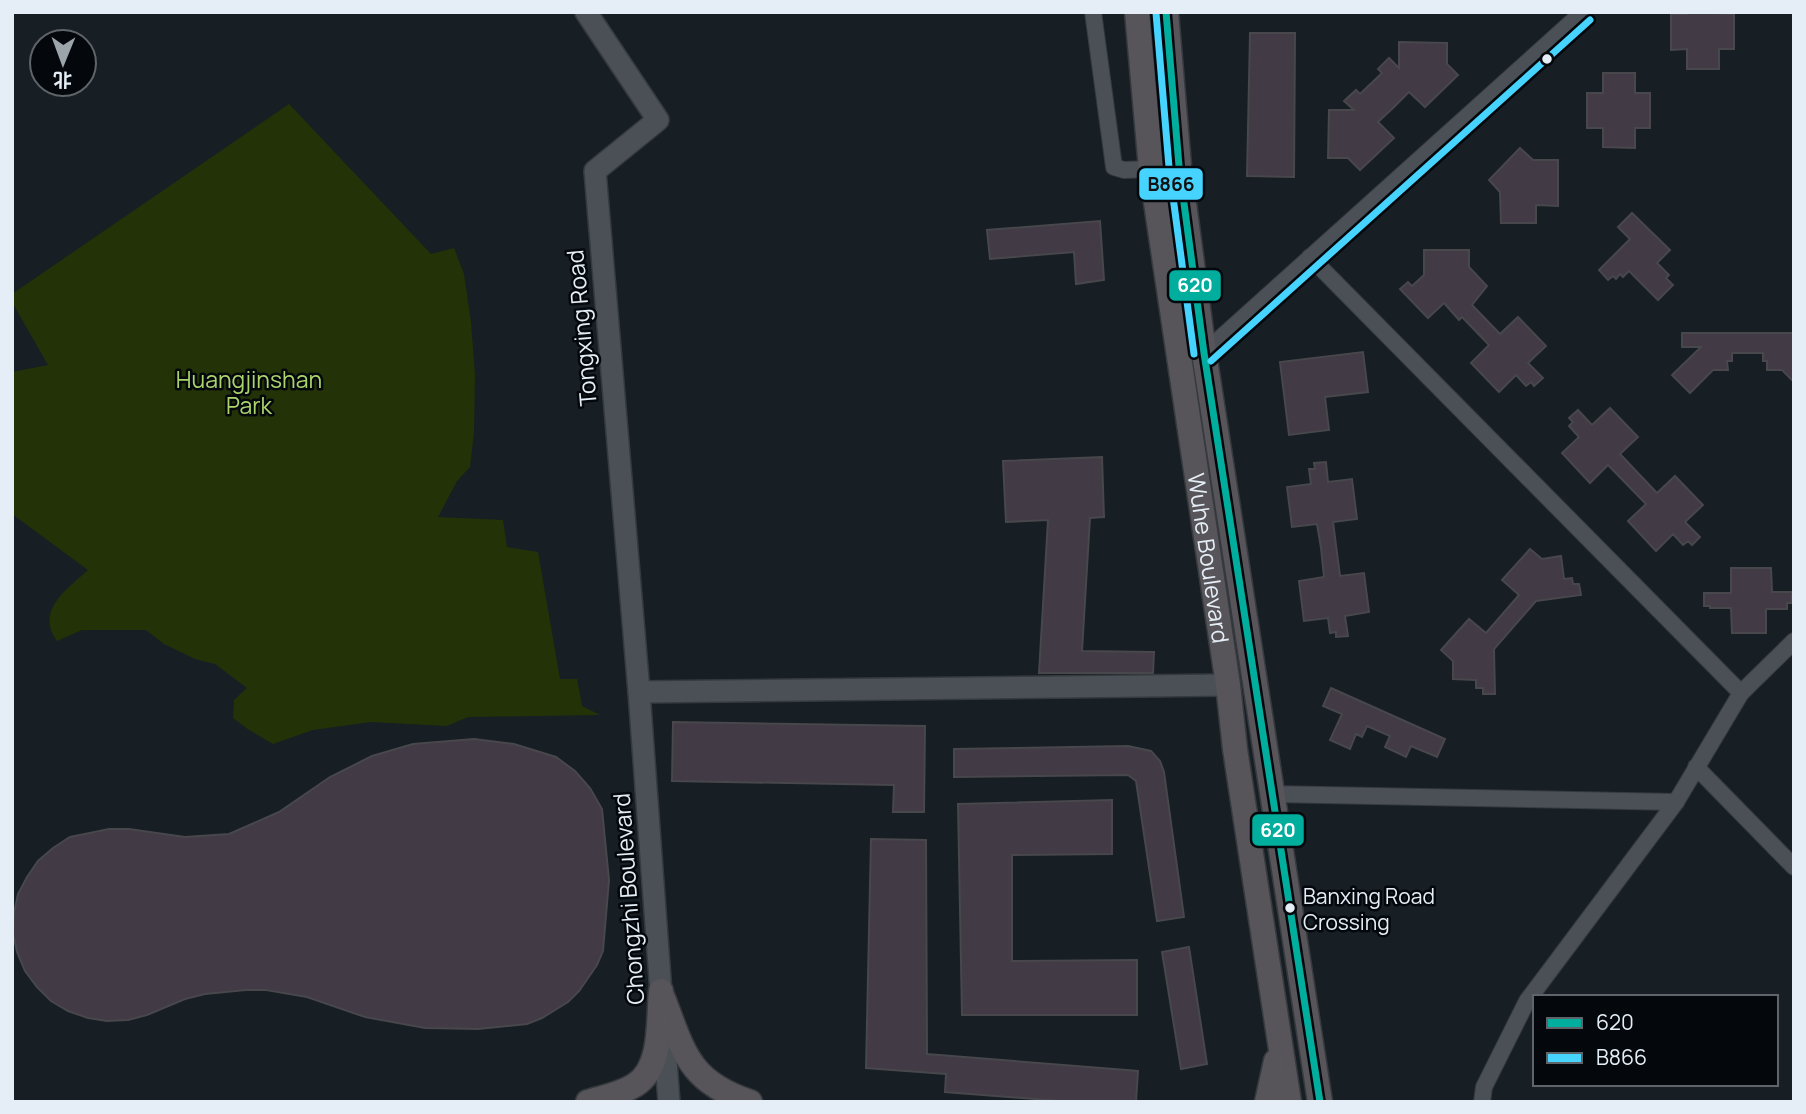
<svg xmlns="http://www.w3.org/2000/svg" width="1806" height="1114" font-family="Manrope,'Noto Sans SC',sans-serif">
<rect width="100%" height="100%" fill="#171e24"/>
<path fill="#233307" d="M289,104L431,254L454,248L464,274L471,322L475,375L474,432L470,467L457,481L438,517L503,520L507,547L538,552L560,679H577L582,706L600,715L468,717L447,726L371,722L313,730L273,744L249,730L233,718L234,700L247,688L215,664L195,659L164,644L146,630H82L57,641C35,611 66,590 88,570L12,514V372L48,365L12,302V294Z"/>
<g fill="#423a45" stroke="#47474c" stroke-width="2">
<polygon points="1687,12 1734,14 1734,49 1719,49 1719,69 1687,69 1687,49 1671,50 1671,14 1687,14"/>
<polygon points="1250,33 1295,33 1294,177 1247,176"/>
<polygon points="1399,42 1447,43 1447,64 1458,75 1425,107 1409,92 1394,107 1378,122 1394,138 1360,170 1348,158 1328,158 1329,110 1354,110 1344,101 1356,90 1360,94 1382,73 1378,69 1389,58 1399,68"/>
<polygon points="1603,73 1635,73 1635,93 1650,93 1650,128 1635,128 1635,148 1603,147 1603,128 1587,128 1587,93 1603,93"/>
<polygon points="1520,148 1533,160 1558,160 1558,206 1536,205 1536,223 1501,223 1500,192 1489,180"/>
<polygon points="1632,213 1670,250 1657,263 1669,275 1666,278 1673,285 1658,300 1629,271 1623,277 1620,274 1616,279 1613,276 1608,280 1599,270 1630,239 1618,227"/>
<polygon points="1100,221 1104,280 1076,284 1074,252 990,259 987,230"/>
<polygon points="1424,250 1469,250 1469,267 1487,286 1472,305 1500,334 1518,317 1546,346 1528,363 1543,378 1534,386 1531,382 1526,386 1516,375 1499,392 1471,363 1489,345 1462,317 1459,320 1444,303 1428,318 1400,289 1408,282 1412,286 1424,275"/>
<polygon points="1682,333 1794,333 1794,382 1782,370 1767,370 1767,361 1763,361 1763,353 1732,353 1732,361 1727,361 1728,370 1713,370 1690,393 1672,375 1701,347 1682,347"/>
<polygon points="1363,352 1368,392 1325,397 1329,430 1289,435 1280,362"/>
<polygon points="1610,408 1638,437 1620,454 1657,493 1675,476 1703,505 1685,522 1700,537 1692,545 1688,541 1683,545 1673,534 1656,551 1628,521 1646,504 1608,465 1590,483 1562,453 1579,437 1569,426 1573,422 1569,418 1578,410 1592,425"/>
<polygon points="1102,457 1104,517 1090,518 1082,651 1154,652 1153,673 1039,673 1048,520 1006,522 1003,461"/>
<polygon points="1326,462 1328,482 1352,479 1357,519 1333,522 1340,576 1364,573 1369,612 1345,616 1348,636 1336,637 1336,632 1330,633 1328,618 1304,621 1299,581 1324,577 1321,548 1317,524 1292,527 1287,487 1311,484 1309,469 1315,469 1314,463"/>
<polygon points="1530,549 1542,559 1561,556 1564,579 1572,578 1573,584 1579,584 1581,595 1536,601 1494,649 1495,694 1483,694 1483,688 1476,688 1476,680 1453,679 1453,661 1441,650 1469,619 1486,633 1519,595 1502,580"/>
<polygon points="1731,568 1771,568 1772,592 1792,592 1792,603 1787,603 1787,609 1766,609 1766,633 1732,633 1731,608 1710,608 1710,606 1704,606 1704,593 1731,593"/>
<polygon points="1331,688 1445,739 1437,757 1411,746 1406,757 1385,747 1390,736 1367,726 1362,737 1356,734 1350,749 1330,740 1342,714 1323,706"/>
<polygon points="673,722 925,726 924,812 893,812 894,785 672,781"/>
<polygon points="474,739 514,744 556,757 575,771 590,788 602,809 609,880 603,951 597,965 579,991 568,1002 542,1018 527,1024 478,1029 425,1028 365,1017 307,997 266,990 246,990 205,994 185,999 147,1015 128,1020 107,1021 88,1018 68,1011 51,1001 37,987 25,971 17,952 13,933 14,913 18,894 27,877 38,861 53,848 70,837 109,829 129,829 185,837 229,834 279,812 330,777 372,756 413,744"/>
<polygon points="1128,746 1151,751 1160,761 1164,772 1184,917 1157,921 1136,781 1128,775 954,777 954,749"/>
<polygon points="1112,800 1112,854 1012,855 1012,961 1137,960 1137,1015 962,1015 958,804"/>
<polygon points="871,839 926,840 927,1054 1138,1071 1136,1102 1072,1102 945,1092 946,1074 866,1068"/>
<polygon points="1189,947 1207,1064 1181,1069 1162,952"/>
</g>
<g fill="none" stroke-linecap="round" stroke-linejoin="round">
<defs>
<g id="street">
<polyline points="1093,12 1114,167 1124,170 1151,169"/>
<polyline points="1310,257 1741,693"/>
<polyline points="1204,353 1583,12"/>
<polyline points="1696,767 1794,867"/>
<polyline points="1272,794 1676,802"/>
<polyline points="1482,1102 1484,1087 1527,1001 1676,802 1741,693 1794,641"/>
</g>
<g id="secondary">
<polyline points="586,12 658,120 595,171 639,692 669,1102"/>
<polyline points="639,692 1228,685"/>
</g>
<g id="primary">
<path id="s1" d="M1137,12L1151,169L1228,685L1235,749L1289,1102"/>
<polyline points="1166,12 1179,166 1204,353 1320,1102"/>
<path d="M663,998C684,1053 689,1082 750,1102"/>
<path d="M588,1102C604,1097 621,1094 635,1085C663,1068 658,1019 661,991"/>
<polyline points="1267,1102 1276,1061"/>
</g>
</defs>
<use href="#street" stroke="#353a3f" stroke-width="18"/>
<use href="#secondary" stroke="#353a3f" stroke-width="24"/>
<use href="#primary" stroke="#353a3f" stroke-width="27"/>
<use href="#street" stroke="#4a5055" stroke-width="16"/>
<use href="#secondary" stroke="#4a5055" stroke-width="21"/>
<use href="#primary" stroke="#57545a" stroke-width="24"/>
<defs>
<polyline id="bus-1" points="1166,12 1179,166 1204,353 1320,1102"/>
<g id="bus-2">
<polyline points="1156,13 1169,167 1194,354"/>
<polyline points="1211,361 1590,20"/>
</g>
</defs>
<use href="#bus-1" stroke="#04080d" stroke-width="12"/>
<use href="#bus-2" stroke="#04080d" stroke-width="12"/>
<use href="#bus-1" stroke="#01ad9c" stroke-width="7"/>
<use href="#bus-2" stroke="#46d4ff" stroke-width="7"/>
</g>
<g fill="#e5eef6" stroke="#04080d" stroke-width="2.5">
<circle cx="1547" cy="59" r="6"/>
<circle cx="1290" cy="908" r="6"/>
</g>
<g text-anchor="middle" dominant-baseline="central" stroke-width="5" stroke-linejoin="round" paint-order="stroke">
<g font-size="21" fill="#e5eef6" stroke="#04080d" text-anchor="start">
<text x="1303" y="896">Banxing Road<tspan x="1303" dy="26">Crossing</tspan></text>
</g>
<g font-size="23" fill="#e5eef6" stroke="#04080d">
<text transform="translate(581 328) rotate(-95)">Tongxing Road</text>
<text stroke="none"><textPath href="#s1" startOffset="551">Wuhe Boulevard</textPath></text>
<text transform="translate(628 899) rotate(-94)">Chongzhi Boulevard</text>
</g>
<g font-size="23" fill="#abd46b" stroke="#04080d">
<text x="249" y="379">Huangjinshan<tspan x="249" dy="26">Park</tspan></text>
</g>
</g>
<g stroke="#04080d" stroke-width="2.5">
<rect x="1138" y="167" width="66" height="34" rx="7" fill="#46d4ff"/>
<rect x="1168" y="269" width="54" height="33" rx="7" fill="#01ad9c"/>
<rect x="1251" y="813" width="54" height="34" rx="7" fill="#01ad9c"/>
</g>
<g font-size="19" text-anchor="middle" font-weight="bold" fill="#fff">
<text x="1195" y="292">620</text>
<text x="1278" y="837">620</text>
</g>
<g font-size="19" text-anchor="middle" font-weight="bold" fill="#111">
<text x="1171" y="191">B866</text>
</g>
<rect width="1806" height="1114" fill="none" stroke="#e5eef6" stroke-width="28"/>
<rect x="1533" y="995" width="245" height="91" fill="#04080d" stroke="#5e646a" stroke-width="2"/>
<rect x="1547" y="1018" width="35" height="10" fill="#01ad9c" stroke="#5e646a" stroke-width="2"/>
<text x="1596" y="1030" font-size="21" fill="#e5eef6">620</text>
<rect x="1547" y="1053" width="35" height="10" fill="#46d4ff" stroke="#5e646a" stroke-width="2"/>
<text x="1596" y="1065" font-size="21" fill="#e5eef6">B866</text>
<g transform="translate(63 63) rotate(181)"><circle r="33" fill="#04080d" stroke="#5e646a" stroke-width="2"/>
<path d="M0-5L12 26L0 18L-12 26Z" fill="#9da5ac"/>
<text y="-10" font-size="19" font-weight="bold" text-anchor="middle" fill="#e5eef6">北</text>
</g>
</svg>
